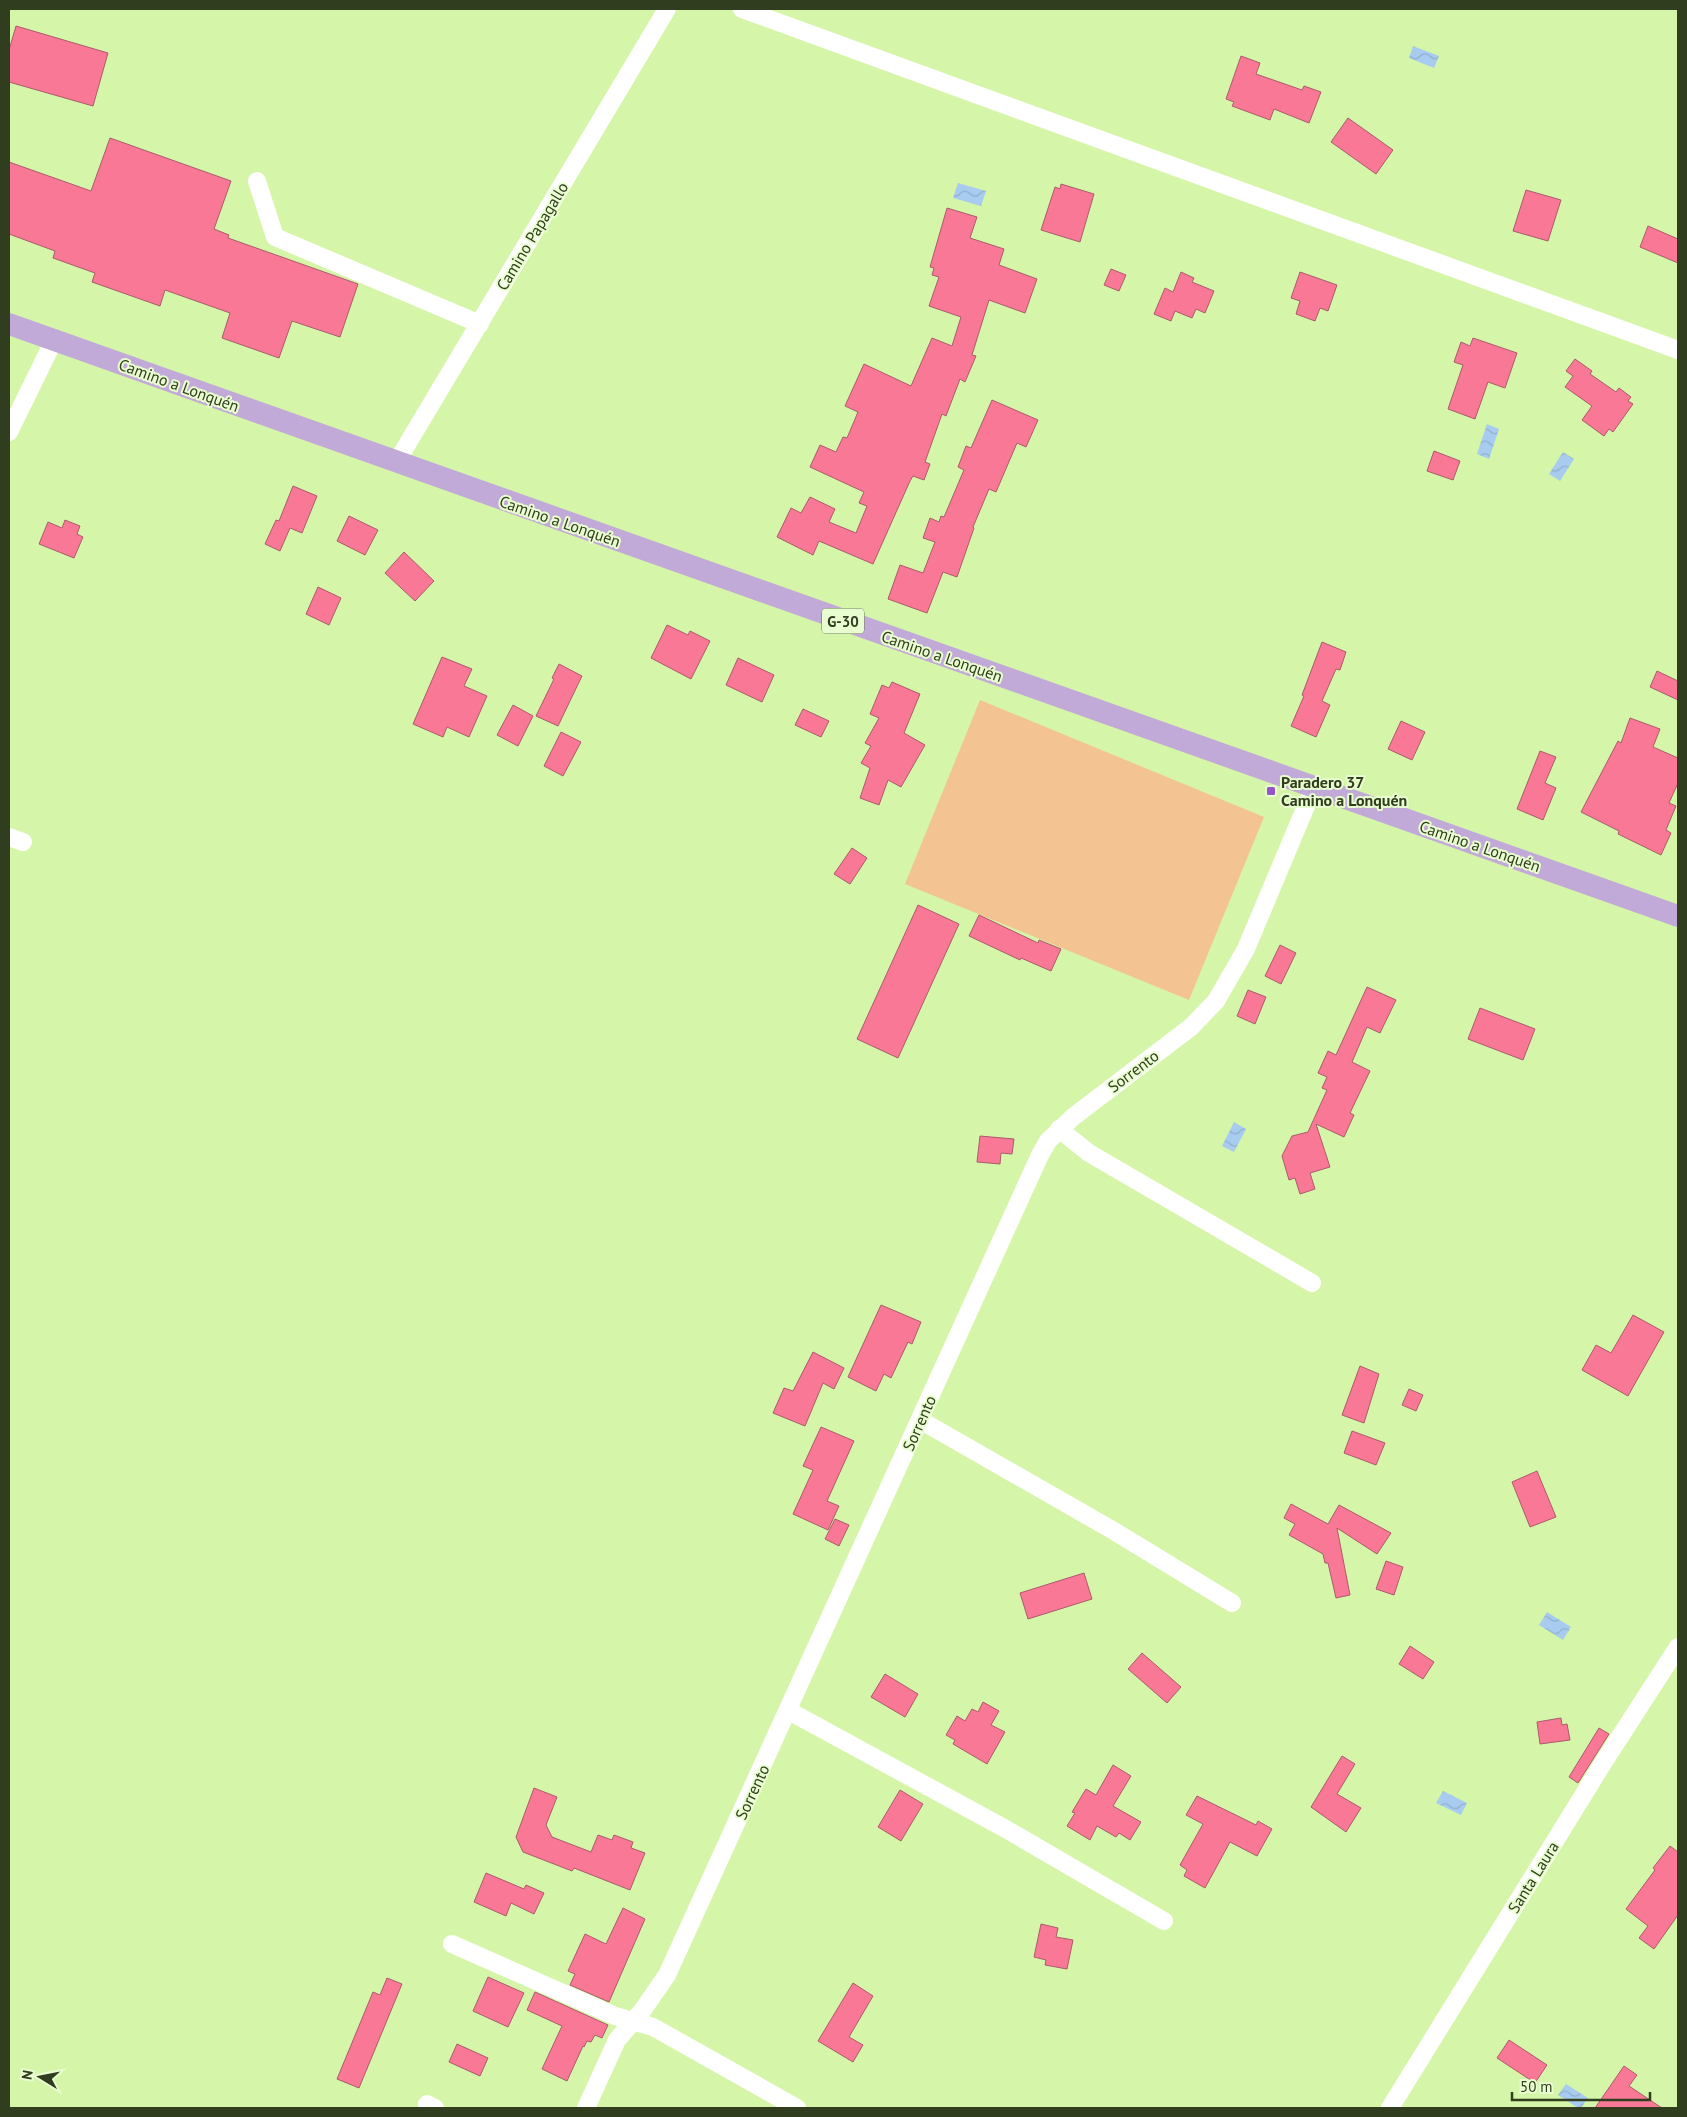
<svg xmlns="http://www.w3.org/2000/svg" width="1687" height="2117" font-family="'PT Sans',sans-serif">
<defs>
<pattern id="water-waves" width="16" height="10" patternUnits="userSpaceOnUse" patternTransform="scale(1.25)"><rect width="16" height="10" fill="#a7ccf0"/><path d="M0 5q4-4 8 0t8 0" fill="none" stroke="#90b0cd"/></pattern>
</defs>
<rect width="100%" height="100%" fill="#d5f6a8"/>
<polygon fill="#f3c392" points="980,700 1264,817 1189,1000 905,884"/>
<g fill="url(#water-waves)">
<polygon points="1413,46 1439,56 1434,68 1409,58"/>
<polygon points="958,183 986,191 981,206 953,198"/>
<polygon points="1487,424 1499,429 1489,459 1477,454"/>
<polygon points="1563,452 1574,459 1560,481 1549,474"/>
<polygon points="1234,1122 1246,1129 1234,1152 1222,1146"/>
<polygon points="1547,1612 1571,1627 1563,1640 1539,1625"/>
<polygon points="1443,1791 1467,1803 1461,1815 1436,1803"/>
<polygon points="1566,2084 1588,2098 1581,2108 1578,2108 1558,2095"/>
</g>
<g fill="#f97896" stroke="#ab5a6c">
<polygon points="16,26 108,53 93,106 9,82 9,50"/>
<polygon points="1241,56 1260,63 1256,74 1302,90 1304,86 1321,92 1309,123 1274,109 1270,120 1232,106 1234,102 1226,99"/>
<polygon points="1348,118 1393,150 1376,174 1331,142"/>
<polygon points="110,138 231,181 214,229 229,235 228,238 358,284 340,337 292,321 279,358 222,338 230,313 165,290 160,306 92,282 95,273 53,258 55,251 9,234 9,162 91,191"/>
<polygon points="1061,184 1094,194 1080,242 1041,230 1055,187 1060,189"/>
<polygon points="1526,190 1561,200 1548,241 1513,231"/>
<polygon points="947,208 977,217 970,238 1004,249 999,265 1037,279 1025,313 989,300 972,355 976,356 965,382 960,379 946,416 942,414 925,462 930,464 924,480 913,476 910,481 873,564 819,541 813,555 777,537 791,508 801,513 810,497 835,509 829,522 856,533 867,506 859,503 864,492 810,467 820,445 836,452 843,437 847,438 858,412 845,406 864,364 911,386 932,338 952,346 961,317 929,306 939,277 932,275 934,268 930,267"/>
<polygon points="1648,226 1678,239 1678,263 1640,247"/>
<polygon points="1111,269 1126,275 1119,291 1104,285"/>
<polygon points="1181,272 1194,278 1192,282 1214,291 1205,313 1196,309 1192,318 1175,311 1171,321 1154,314 1165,288 1173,292"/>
<polygon points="1300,272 1337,285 1328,311 1320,308 1315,321 1296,314 1300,301 1291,298"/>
<polygon points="1473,338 1517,353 1505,388 1488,382 1475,419 1448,409 1463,365 1454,362 1461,342 1470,346"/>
<polygon points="1575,359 1592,371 1590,374 1616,392 1619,388 1631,397 1628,401 1633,404 1613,432 1609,429 1604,436 1582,420 1592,406 1565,387 1573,376 1566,371"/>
<polygon points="992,400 1038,420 1026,447 1017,443 996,492 989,489 973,527 974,528 957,577 943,572 927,613 888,599 900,565 923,573 935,542 923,538 930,518 939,522 941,516 944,517 964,470 958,467 966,446 971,448"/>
<polygon points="1434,451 1460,461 1453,480 1427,471"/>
<polygon points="293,486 317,496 302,533 290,528 280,551 265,544 276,520 279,521"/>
<polygon points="349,516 378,530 365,555 337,541"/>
<polygon points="65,520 80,526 77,534 83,537 74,558 39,544 48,522 62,528"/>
<polygon points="404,552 434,581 415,601 385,573"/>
<polygon points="318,587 341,598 329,625 306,614"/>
<polygon points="667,625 688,635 690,631 710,641 691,679 651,658"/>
<polygon points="1322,642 1346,652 1340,670 1336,669 1322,701 1330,705 1316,737 1291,726 1304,696 1302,695"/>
<polygon points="442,657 472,669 464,686 487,696 469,737 447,727 443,737 413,724"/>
<polygon points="738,658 774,675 762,702 726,685"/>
<polygon points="559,664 582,676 558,726 536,716 554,679 552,678"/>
<polygon points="1657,671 1678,681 1678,700 1650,687"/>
<polygon points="892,682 920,694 904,733 925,745 901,787 888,780 879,805 860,798 870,768 861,763 871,746 865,743 879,718 870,714 882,685 889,688"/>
<polygon points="513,705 533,716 518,746 497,735"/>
<polygon points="803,709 829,721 821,737 795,725"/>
<polygon points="1630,718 1660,729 1653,747 1678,758 1678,783 1669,803 1676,806 1666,830 1671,833 1661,855 1618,834 1619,831 1581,812 1618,741 1621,743"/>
<polygon points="1401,721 1425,732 1412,760 1388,749"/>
<polygon points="561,732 581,742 563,776 544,766"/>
<polygon points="1540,751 1556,757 1545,783 1556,788 1543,820 1517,809"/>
<polygon points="852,848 867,858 850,884 834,874"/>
<polygon points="918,905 959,924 898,1058 857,1039"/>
<polygon points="979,915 1038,943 1039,940 1061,949 1051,971 1021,958 1020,960 969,936"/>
<polygon points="1280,945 1296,953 1281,984 1265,976"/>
<polygon points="1367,987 1396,1000 1380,1033 1367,1027 1352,1062 1370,1071 1350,1113 1354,1115 1344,1137 1316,1124 1330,1167 1310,1173 1315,1189 1300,1194 1295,1178 1289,1180 1282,1156 1292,1136 1308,1132 1327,1090 1322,1088 1327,1077 1318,1073 1328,1051 1336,1055"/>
<polygon points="1248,990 1266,997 1255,1024 1237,1016"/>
<polygon points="1480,1008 1535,1029 1523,1060 1468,1039"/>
<polygon points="980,1136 1014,1139 1012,1154 1001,1153 1000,1164 977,1162"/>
<polygon points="881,1305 921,1322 912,1344 908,1342 891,1378 884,1374 876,1391 848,1377"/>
<polygon points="1633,1315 1664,1332 1628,1396 1582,1370 1596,1345 1611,1353"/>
<polygon points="813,1352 844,1368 834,1389 823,1383 805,1426 773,1413 784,1388 793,1391"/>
<polygon points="1360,1366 1379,1374 1364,1423 1342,1415"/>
<polygon points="1409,1389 1423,1395 1416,1411 1402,1405"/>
<polygon points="821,1427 854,1441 827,1501 839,1506 828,1530 793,1514 813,1470 803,1466"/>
<polygon points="1352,1431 1385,1443 1376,1465 1344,1453"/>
<polygon points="1537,1471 1556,1517 1530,1527 1512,1482"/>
<polygon points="1291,1504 1328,1524 1339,1505 1391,1533 1377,1554 1337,1528 1350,1595 1336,1598 1328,1563 1325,1563 1323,1554 1289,1535 1295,1524 1284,1518"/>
<polygon points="835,1519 849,1525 839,1546 825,1539"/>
<polygon points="1386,1561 1403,1567 1394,1595 1376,1589"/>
<polygon points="1084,1573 1092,1599 1028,1619 1020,1593"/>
<polygon points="1410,1646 1434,1662 1423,1679 1399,1664"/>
<polygon points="1142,1653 1181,1687 1167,1703 1128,1669"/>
<polygon points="885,1674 918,1694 905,1717 871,1697"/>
<polygon points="983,1702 999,1711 991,1725 1005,1732 987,1764 953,1744 955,1740 946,1735 957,1716 965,1721 972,1709 978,1712"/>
<polygon points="1561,1718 1562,1725 1567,1724 1570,1740 1540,1744 1537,1722"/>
<polygon points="1599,1728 1609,1734 1578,1783 1569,1777"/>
<polygon points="1342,1756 1355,1764 1337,1794 1361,1808 1346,1832 1311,1807"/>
<polygon points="1113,1765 1131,1776 1113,1806 1141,1822 1130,1840 1119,1833 1116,1837 1097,1826 1090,1840 1067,1826 1075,1813 1072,1812 1086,1789 1096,1795"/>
<polygon points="534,1788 557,1797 546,1825 552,1837 591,1852 598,1835 612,1840 614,1835 633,1842 631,1848 645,1853 630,1890 574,1868 572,1871 523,1852 516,1837"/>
<polygon points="900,1790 923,1804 901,1841 878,1827"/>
<polygon points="1197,1796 1256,1825 1258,1821 1272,1829 1257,1856 1230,1842 1205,1888 1184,1876 1187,1870 1180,1865 1203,1824 1186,1815"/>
<polygon points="1670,1846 1678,1852 1678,1915 1654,1949 1639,1938 1648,1926 1626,1909 1655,1870 1653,1868"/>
<polygon points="486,1873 524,1889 526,1885 544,1893 534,1914 511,1903 506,1916 474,1902"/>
<polygon points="623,1908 645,1919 609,2002 570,1985 575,1974 568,1971 585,1934 606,1944"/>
<polygon points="1041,1924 1058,1928 1056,1937 1073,1940 1067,1969 1045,1965 1046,1960 1034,1957"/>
<polygon points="488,1977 524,1993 508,2027 473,2011"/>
<polygon points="387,1978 402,1984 359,2088 337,2079 373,1992 380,1995"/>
<polygon points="853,1983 873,1996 849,2037 863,2045 853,2062 818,2041"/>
<polygon points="535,1992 608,2025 602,2038 595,2035 591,2042 587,2041 584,2047 583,2046 567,2081 542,2069 562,2026 527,2010"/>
<polygon points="1509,2040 1547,2065 1535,2083 1497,2058"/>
<polygon points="457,2044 488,2058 480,2076 449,2062"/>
<polygon points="1624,2066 1637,2075 1629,2086 1662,2108 1595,2108"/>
</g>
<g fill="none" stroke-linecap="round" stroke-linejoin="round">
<g stroke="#fff" stroke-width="18">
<polyline points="742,9 1678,350"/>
<polyline points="257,181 275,237 480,324"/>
<polyline points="9,432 54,340"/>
<polyline points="396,463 667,9"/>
<polyline points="9,837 23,842"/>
<polyline points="1059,1129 1089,1153 1312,1283"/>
<polyline points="920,1420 1114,1531 1232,1603"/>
<polyline points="789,1711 1004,1828 1164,1921"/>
<polyline points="452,1944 615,2016 653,2027 797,2108"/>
<polyline points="427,2104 435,2108"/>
<polyline points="586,2108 617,2040 642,2011 667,1975 1040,1155 1048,1141 1073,1117 1191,1027 1216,1001 1246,949 1314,787"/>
<polyline points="1390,2108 1605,1760 1678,1647"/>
</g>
<polyline stroke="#c2aad8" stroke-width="22" points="9,324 1678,916"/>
</g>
<rect fill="#9554c9" stroke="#e9fed0" stroke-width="2" x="1266" y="786" width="10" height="10" rx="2.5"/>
<g text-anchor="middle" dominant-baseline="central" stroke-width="4" stroke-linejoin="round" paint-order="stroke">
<rect fill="#e9fed0" stroke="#687753" stroke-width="1" x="822" y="608.5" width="42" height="25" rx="4"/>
<g font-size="15" font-weight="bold" fill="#303d1e">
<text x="843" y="621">G-30</text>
</g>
<g font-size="16" fill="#303d1e" stroke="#e9fed0">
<text transform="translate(532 236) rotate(-59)">Camino Papagallo</text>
<text transform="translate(179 385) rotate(20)">Camino a Lonquén</text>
<text transform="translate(560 521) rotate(19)">Camino a Lonquén</text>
<text transform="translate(942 656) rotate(19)">Camino a Lonquén</text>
<text transform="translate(1480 846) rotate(19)">Camino a Lonquén</text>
<text transform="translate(1133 1071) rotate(-37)">Sorrento</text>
<text transform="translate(919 1423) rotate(-66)">Sorrento</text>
<text transform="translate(752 1792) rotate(-65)">Sorrento</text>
<text transform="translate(1533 1877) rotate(-58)">Santa Laura</text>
</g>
<g font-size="16" font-weight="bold" fill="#303d1e" stroke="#e9fed0" text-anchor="start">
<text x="1281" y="782">Paradero 37<tspan x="1281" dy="18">Camino a Lonquén</tspan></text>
</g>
</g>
<rect width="1687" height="2117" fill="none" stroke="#303d1e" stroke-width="20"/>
<g transform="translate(40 2077) rotate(280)" stroke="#e9fed0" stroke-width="4" paint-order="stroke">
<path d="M0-4L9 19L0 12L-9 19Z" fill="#303d1e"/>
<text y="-8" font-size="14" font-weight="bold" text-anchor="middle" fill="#303d1e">N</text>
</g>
<path d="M1512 2092v8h138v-8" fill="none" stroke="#303d1e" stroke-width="2.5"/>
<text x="1520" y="2092" font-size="15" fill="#303d1e" stroke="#e9fed0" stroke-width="4" paint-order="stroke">50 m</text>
</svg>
